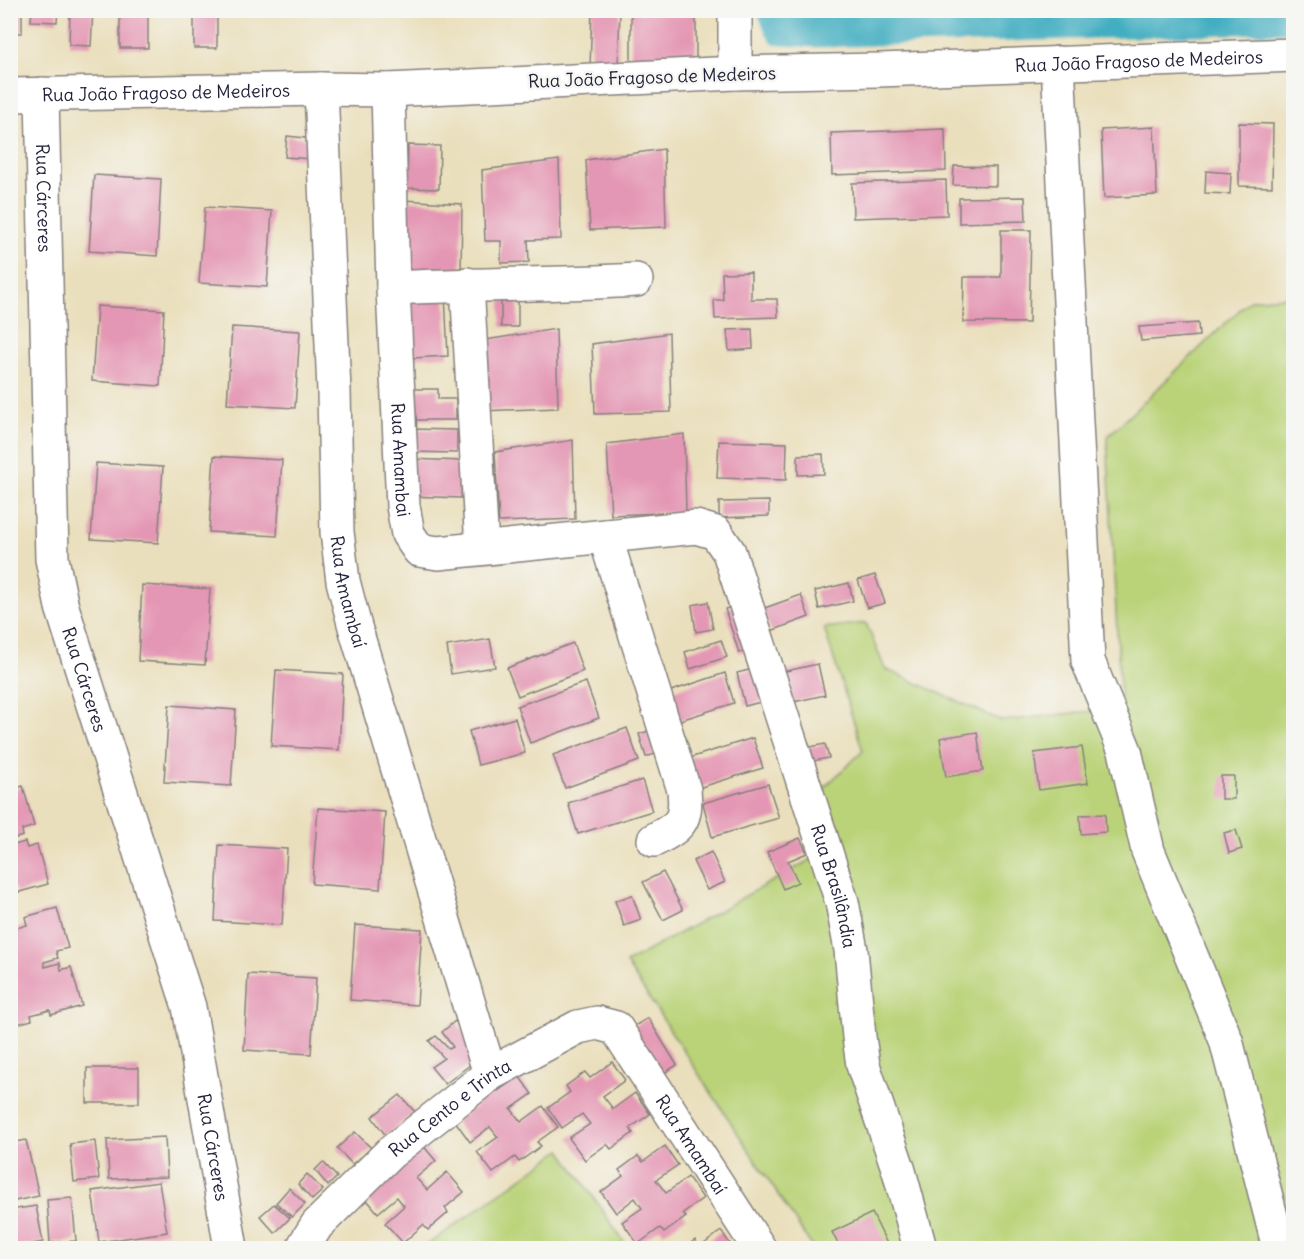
<svg xmlns="http://www.w3.org/2000/svg" width="1304" height="1259" font-family="Delius,sans-serif">
<rect width="100%" height="100%" fill="#f6f6f2"/>
<filter id="ink" filterUnits="userSpaceOnUse"><feTurbulence type="fractalNoise" baseFrequency=".0167" numOctaves="2"/><feDisplacementMap in="SourceGraphic" scale="12" xChannelSelector="R" yChannelSelector="G"/><feConvolveMatrix kernelMatrix="1 2 1 2 8 2 1 2 1" color-interpolation-filters="sRGB"/></filter>
<filter id="wash" filterUnits="userSpaceOnUse"><feTurbulence type="fractalNoise" baseFrequency=".008" numOctaves="4" result="noise"/><feDisplacementMap in="SourceGraphic" scale="24" xChannelSelector="R" yChannelSelector="G"/><feGaussianBlur stdDeviation="1.35" result="paint"/><feColorMatrix in="noise" values="0 0 0 0 0 0 0 0 0 0 0 0 0 0 0 0 0 1.4 0 .05"/><feComposite in="paint" operator="in"/></filter>
<g filter="url(#wash)">
<rect width="100%" height="100%" fill="#eadfbc"/>
<g fill="#bad378" stroke="#6e7a5a" stroke-width="1.5">
<polygon points="1293,296 1293,1248 813,1248 626,963 824,852 814,797 863,751 824,628 866,623 885,669 1002,721 1101,710 1122,729 1107,437 1250,300"/>
<polygon points="561,1150 628,1248 423,1248"/>
</g>
<polygon fill="#93b568" stroke="#5a6c52" stroke-width="1.5" points="1293,10 1293,18 786,34 775,11"/>
<g fill="none" stroke-linecap="round" stroke-linejoin="round">
<polyline stroke="#43aec1" stroke-width="33" points="774,10 782,29 816,31 1294,16"/>
</g>
<g id="blocks">
<g fill="#e497b4">
<polygon points="32,10 58,10 57,22 31,21"/>
<polygon points="70,10 93,10 91,46 69,45"/>
<rect x="120" y="10" width="28" height="38"/>
<rect x="194" y="10" width="23" height="38"/>
<polygon points="592,10 620,10 618,68 590,68"/>
<rect x="631" y="12" width="65" height="56"/>
<rect x="10" y="13" width="12" height="20"/>
<polygon points="1239,123 1273,124 1272,187 1239,186"/>
<polygon points="1154,127 1157,195 1104,198 1101,130"/>
<polygon points="945,129 946,171 832,175 831,133"/>
<polygon points="287,136 314,139 311,159 285,157"/>
<polygon points="408,145 440,146 439,189 407,188"/>
<polygon points="664,149 666,227 590,230 586,160"/>
<polygon points="559,160 561,239 528,240 529,262 501,263 501,241 485,241 482,170"/>
<polygon points="954,166 996,167 996,186 953,185"/>
<polygon points="1206,171 1231,173 1230,194 1205,193"/>
<polygon points="94,175 161,179 157,256 89,251"/>
<polygon points="946,180 947,215 853,218 852,183"/>
<polygon points="1025,197 1026,221 959,223 959,198"/>
<polygon points="404,200 462,204 461,274 407,275"/>
<polygon points="205,207 272,211 267,287 199,283"/>
<polygon points="1001,230 1031,230 1029,323 963,322 964,277 1001,277"/>
<polygon points="751,272 751,299 777,299 778,317 715,319 714,300 723,300 722,273"/>
<polygon points="445,295 448,356 412,358 408,297"/>
<rect x="501" y="300" width="17" height="27"/>
<polygon points="97,306 164,310 160,386 92,381"/>
<polygon points="1198,323 1199,336 1141,341 1139,327"/>
<polygon points="232,327 300,331 295,408 227,404"/>
<polygon points="556,329 558,408 482,411 479,341"/>
<polygon points="752,329 753,349 729,351 727,330"/>
<polygon points="669,333 671,412 595,414 592,344"/>
<polygon points="412,389 438,389 438,399 456,399 456,420 412,420"/>
<polygon points="410,429 457,430 457,453 409,452"/>
<polygon points="684,434 686,512 611,515 607,444"/>
<polygon points="573,440 575,519 499,522 495,452"/>
<polygon points="719,441 787,443 786,480 717,478"/>
<polygon points="823,454 824,474 798,475 798,455"/>
<polygon points="214,456 282,460 277,536 209,532"/>
<polygon points="410,459 463,461 461,498 408,496"/>
<polygon points="96,463 163,467 158,543 91,539"/>
<polygon points="769,501 769,516 719,518 719,502"/>
<polygon points="875,575 885,603 867,608 858,580"/>
<polygon points="849,583 853,601 819,609 815,591"/>
<polygon points="142,585 210,589 205,665 138,661"/>
<polygon points="801,595 809,617 771,631 762,609"/>
<polygon points="708,602 713,629 696,632 692,605"/>
<polygon points="741,604 755,648 739,653 725,609"/>
<polygon points="490,639 495,667 451,674 447,646"/>
<polygon points="721,640 727,657 690,669 685,652"/>
<polygon points="573,643 583,671 518,696 507,668"/>
<polygon points="818,664 825,695 784,704 777,673"/>
<polygon points="757,668 765,701 745,706 737,673"/>
<polygon points="276,670 343,674 339,750 271,746"/>
<polygon points="725,673 734,703 671,723 662,694"/>
<polygon points="586,682 599,718 530,743 517,706"/>
<polygon points="169,705 236,710 231,786 164,782"/>
<polygon points="515,718 525,753 478,765 469,731"/>
<polygon points="627,728 639,761 565,788 553,755"/>
<polygon points="652,730 658,753 646,757 639,734"/>
<polygon points="977,732 983,771 946,777 940,738"/>
<polygon points="753,738 763,768 695,789 686,759"/>
<polygon points="825,744 829,758 808,762 805,748"/>
<polygon points="1082,747 1088,783 1039,790 1034,753"/>
<rect x="1221" y="776" width="13" height="23"/>
<polygon points="642,780 652,811 578,834 568,803"/>
<polygon points="768,784 779,818 712,837 703,803"/>
<polygon points="23,786 34,826 22,830 23,836 10,840 10,790"/>
<polygon points="318,808 385,812 380,889 312,884"/>
<polygon points="1105,814 1106,832 1081,834 1080,815"/>
<polygon points="1236,830 1242,849 1229,853 1224,833"/>
<polygon points="800,838 807,853 788,861 798,882 783,889 767,852"/>
<polygon points="25,842 27,848 37,845 48,884 16,893 15,888 10,889 10,846"/>
<polygon points="219,845 287,849 282,925 215,921"/>
<polygon points="711,852 725,882 707,890 693,861"/>
<polygon points="663,872 683,910 663,920 643,882"/>
<polygon points="632,895 641,920 624,926 615,901"/>
<polygon points="57,908 68,948 56,951 58,958 44,962 45,967 60,963 61,970 71,967 82,1006 51,1015 50,1010 31,1015 32,1020 10,1026 10,977 12,977 10,973 10,930 27,925 25,917"/>
<polygon points="355,925 422,929 417,1005 350,1000"/>
<polygon points="248,974 316,978 311,1054 244,1050"/>
<polygon points="648,1018 677,1065 655,1079 626,1031"/>
<polygon points="455,1021 483,1055 445,1084 431,1067 444,1058 429,1041 436,1036 449,1049 453,1047 442,1032"/>
<polygon points="612,1062 625,1080 603,1096 613,1109 635,1093 650,1114 630,1128 633,1133 611,1149 607,1144 585,1160 569,1138 590,1124 582,1114 562,1128 548,1108 570,1092 566,1086 585,1072 590,1078"/>
<rect x="87" y="1068" width="52" height="35"/>
<polygon points="519,1076 532,1094 511,1109 521,1122 543,1106 558,1127 537,1142 541,1146 519,1162 515,1157 493,1173 477,1152 498,1137 490,1127 470,1142 455,1121 478,1105 473,1099 493,1085 498,1091"/>
<polygon points="400,1095 415,1112 386,1136 372,1117"/>
<polygon points="355,1132 372,1149 352,1164 337,1148"/>
<polygon points="165,1137 167,1177 109,1179 107,1140"/>
<polygon points="26,1140 39,1196 10,1202 10,1143"/>
<polygon points="95,1141 99,1179 74,1182 70,1144"/>
<polygon points="421,1143 436,1161 416,1178 427,1190 447,1172 464,1192 445,1208 448,1213 428,1230 423,1225 403,1243 385,1223 404,1206 397,1197 378,1213 362,1194"/>
<polygon points="665,1146 678,1165 656,1180 666,1193 688,1177 703,1198 683,1213 686,1217 664,1233 660,1228 638,1244 622,1222 642,1208 635,1198 616,1213 601,1192 623,1176 619,1170 638,1156 643,1162"/>
<polygon points="323,1162 337,1177 328,1186 315,1170"/>
<polygon points="307,1174 323,1190 312,1200 298,1184"/>
<polygon points="159,1182 167,1232 99,1242 92,1191"/>
<polygon points="289,1188 305,1204 292,1217 276,1203"/>
<polygon points="72,1198 76,1241 50,1243 47,1200"/>
<polygon points="274,1204 290,1218 275,1233 260,1216"/>
<polygon points="36,1206 43,1242 14,1248 10,1224 10,1210"/>
<polygon points="872,1213 889,1248 840,1248 832,1232"/>
<polygon points="721,1231 733,1248 684,1248 695,1240 700,1247"/>
</g>
</g>
</g>
<g filter="url(#ink)">
<use href="#blocks" fill-opacity="0" stroke="#86807c" stroke-width="1.5"/>
<g fill="none" stroke-linecap="round" stroke-linejoin="round">
<defs>
<g id="minor">
<polyline points="1058,63 1088,661 1125,751 1148,851 1226,1040 1279,1248"/>
<path id="s1" d="M735,73L879,70L1294,55"/>
<path id="s2" d="M321,89L334,391L337,532L343,581L355,627L490,1074"/>
<path id="s3" d="M388,90L393,288L403,506L408,534L419,550L438,553L696,527L716,533L729,552L842,902L851,950L859,1037L863,1065L899,1171L920,1248"/>
<polyline points="467,284 482,548"/>
<path d="M393,288C474,284 555,285 636,280"/>
<path d="M605,536L684,790C687,821 681,826 654,840"/>
<path id="s4" d="M305,1248V1244L317,1225L390,1153L490,1074L578,1027L597,1023L616,1028L759,1248"/>
</g>
<g id="tertiary">
<path id="s5" d="M42,94L52,559L62,607L189,1007L231,1248"/>
<path id="s6" d="M10,95L321,89L388,90L735,73V10"/>
</g>
</defs>
<use href="#minor" stroke="#86807c" stroke-width="36"/>
<use href="#tertiary" stroke="#86807c" stroke-width="36"/>
<use href="#minor" stroke="#fff" stroke-width="33"/>
<use href="#tertiary" stroke="#fff" stroke-width="33"/>
</g>
</g>
<g text-anchor="middle" dominant-baseline="central" stroke-width="5" stroke-linejoin="round" paint-order="stroke">
<g font-size="18" fill="#22223b" stroke="#f6f6f2">
<text stroke="none"><textPath href="#s1" startOffset="404">Rua João Fragoso de Medeiros</textPath></text>
<text transform="translate(652 77) rotate(-2)">Rua João Fragoso de Medeiros</text>
<text stroke="none"><textPath href="#s6" startOffset="156">Rua João Fragoso de Medeiros</textPath></text>
<text stroke="none"><textPath href="#s5" startOffset="104">Rua Cárceres</textPath></text>
<text stroke="none"><textPath href="#s3" startOffset="370">Rua Amambai</textPath></text>
<text stroke="none"><textPath href="#s2" startOffset="504">Rua Amambaí</textPath></text>
<text stroke="none"><textPath href="#s5" startOffset="590">Rua Cárceres</textPath></text>
<text stroke="none"><textPath href="#s3" startOffset="1137">Rua Brasilândia</textPath></text>
<text stroke="none"><textPath href="#s4" startOffset="204">Rua Cento e Trinta</textPath></text>
<text stroke="none"><textPath href="#s4" startOffset="534">Rua Amambaí</textPath></text>
<text stroke="none"><textPath href="#s5" startOffset="1076">Rua Cárceres</textPath></text>
</g>
</g>
<rect width="1304" height="1259" fill="none" stroke="#f6f6f2" stroke-width="36"/>
</svg>
